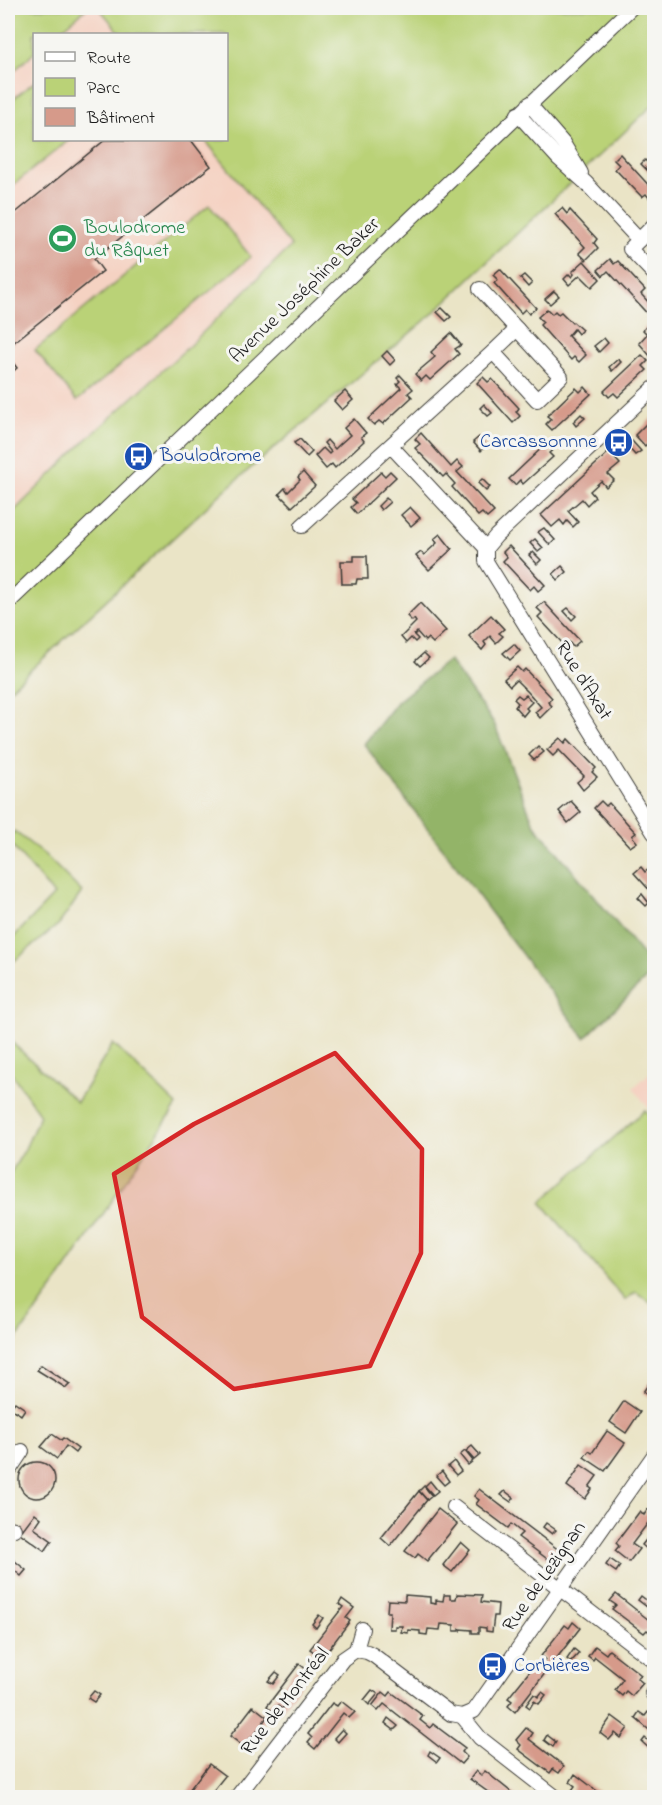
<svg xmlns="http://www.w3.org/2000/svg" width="662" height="1805" font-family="'Indie Flower',sans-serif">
<rect width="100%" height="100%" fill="#f6f6f2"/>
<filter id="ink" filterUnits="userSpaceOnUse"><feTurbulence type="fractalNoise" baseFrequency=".0167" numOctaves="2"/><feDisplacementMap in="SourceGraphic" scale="12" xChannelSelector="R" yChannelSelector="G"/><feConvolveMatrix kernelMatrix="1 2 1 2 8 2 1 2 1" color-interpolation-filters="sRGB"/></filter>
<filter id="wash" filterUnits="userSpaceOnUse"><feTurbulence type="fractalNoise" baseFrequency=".008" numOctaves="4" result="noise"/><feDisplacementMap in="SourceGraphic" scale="24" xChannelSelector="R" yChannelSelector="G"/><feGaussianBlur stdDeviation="1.35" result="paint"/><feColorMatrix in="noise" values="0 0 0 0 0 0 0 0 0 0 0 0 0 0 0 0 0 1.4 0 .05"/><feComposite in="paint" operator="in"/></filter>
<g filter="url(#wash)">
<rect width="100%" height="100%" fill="#eae4c6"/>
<g fill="#f5d2c2">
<polygon points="87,8 99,8 121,34 56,34"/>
<polygon points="34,53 34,140 205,140 291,246 187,348 86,440 8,517 8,76"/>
<polygon points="654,1069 654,1115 633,1088"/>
</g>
<g fill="#bad277" stroke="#6b774a" stroke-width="1.5">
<polygon points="8,8 87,8 56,34 34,34 34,53 8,76"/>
<polygon points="99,8 654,8 654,104 429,317 225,490 8,691 8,517 86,440 187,348 291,246 205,140 226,140 226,34 121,34"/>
<polygon points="34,82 34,140 69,140 8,189 8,103"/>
<polygon points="209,205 251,257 77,401 35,350"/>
<polygon points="14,831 45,855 82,892 59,924 8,966 8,943 54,895 8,841"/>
<polygon points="8,1039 77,1102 113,1044 177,1105 55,1285 15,1341 13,1339 8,1348 8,1177 24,1151 40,1115 8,1068"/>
<polygon points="645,1110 654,1121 654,1302 652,1304 636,1292 625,1300 541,1202"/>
</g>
<polygon fill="#93b468" stroke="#586842" stroke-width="1.5" points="449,660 494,723 534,824 654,968 654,971 585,1038 364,744 398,701"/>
<g id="blocks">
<g fill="#d69a8a">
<polygon points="105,140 191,140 211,166 94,259 103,271 8,347 8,219"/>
<polygon points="620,154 654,191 654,195 650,199 646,194 642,197 615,169 619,165 614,160"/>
<polygon points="645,160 653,168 649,172 641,164"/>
<polygon points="562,208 567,214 570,210 597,239 594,243 598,248 586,260 579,253 585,247 555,214"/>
<polygon points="610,259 614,264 618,261 645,290 641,294 650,304 654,300 654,321 608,271 603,276 598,270"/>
<polygon points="584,261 600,279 592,287 580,275 569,285 564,279 569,274 572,277 574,274 572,272"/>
<polygon points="500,269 536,308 529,314 525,309 521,313 494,283 498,280 493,275"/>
<polygon points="524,275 532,283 528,287 520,278"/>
<polygon points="554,291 559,296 550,304 545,299"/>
<polygon points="442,308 451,317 446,321 437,312"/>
<polygon points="547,309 552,314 555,311 558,314 561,312 572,323 573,322 582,330 578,334 574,329 568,336 586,355 579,362 574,357 571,360 540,325 543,322 538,317"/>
<polygon points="647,326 654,336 654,341 651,344 654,348 654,354 651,357 639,343 647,334 643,330"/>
<polygon points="451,333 461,345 455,349 459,354 430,380 426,376 421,381 415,374 435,357 431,352"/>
<polygon points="604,338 608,343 599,352 594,346"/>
<polygon points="387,351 395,360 390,365 382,356"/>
<polygon points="642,355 648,361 643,366 647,370 618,397 614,393 609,397 604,391"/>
<polygon points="8,356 17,368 8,376"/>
<polygon points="618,359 621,362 612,371 609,367"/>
<polygon points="400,375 413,389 408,393 412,397 383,424 379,421 374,425 368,419 401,388 397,384 400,381 397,378"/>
<polygon points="483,377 488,382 492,379 519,408 516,412 520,416 513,423 477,383"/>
<polygon points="585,387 591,394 552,430 546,424 551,419 547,416 576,388 580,392"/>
<polygon points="345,391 353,400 342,410 334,401"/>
<polygon points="484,404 492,413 488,416 480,408"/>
<polygon points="581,414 585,418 576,426 573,422"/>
<polygon points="654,416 654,442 652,439 645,446 635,435"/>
<polygon points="354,419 366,433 361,437 364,441 335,468 332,464 326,469 315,456 323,448 329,454 331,452 324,443 327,440 335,449 340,444 350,435 344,428"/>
<polygon points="421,433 451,467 457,461 463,467 457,472 494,512 487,518 482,513 478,516 452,487 455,484 446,474 443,477 415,448 420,444 415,439"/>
<polygon points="479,437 486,446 481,451 473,442"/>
<polygon points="300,439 312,452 307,457 294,443"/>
<polygon points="632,441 641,451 635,455 627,446"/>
<polygon points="548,442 554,449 549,453 553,457 523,484 520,480 515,485 509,479"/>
<polygon points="609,452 620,464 608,474 614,480 606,487 601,481 590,491 595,497 587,505 582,499 568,511 578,522 573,527 567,521 564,525 560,520 552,527 541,515"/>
<polygon points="390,471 396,477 357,514 351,507 356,503 352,499 381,472 385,476"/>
<polygon points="303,472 315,486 292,507 279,494 285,488 288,492 300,480 298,477"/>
<polygon points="482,479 490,487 486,491 478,483"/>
<polygon points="386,498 390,502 381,510 378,506"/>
<polygon points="410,507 420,518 411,526 401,515"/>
<polygon points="544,528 555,540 550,545 538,532"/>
<polygon points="440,534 452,549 429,570 416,556 421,552 424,555 437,543 434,539"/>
<polygon points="535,539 543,548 538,552 530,543"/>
<polygon points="509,546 545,585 538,591 534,586 530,590 503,561 507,557 503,552"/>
<polygon points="533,552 541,560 537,564 529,555"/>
<polygon points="354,556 367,556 368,579 357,579 356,584 342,584 341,561 354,561"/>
<polygon points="562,566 567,572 558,580 553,574"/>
<polygon points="544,602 580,641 573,647 569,642 565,646 538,617 542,613 537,608"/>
<polygon points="420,603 446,631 433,643 428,638 425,641 417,632 414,635 418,639 415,642 411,638 406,643 401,637 416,622 414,619 412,621 407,616"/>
<polygon points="568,608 576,616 572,620 564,611"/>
<polygon points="491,615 504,629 499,633 503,636 496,643 490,636 484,642 486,645 482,650 469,636"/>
<polygon points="514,644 520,651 510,660 503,653"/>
<polygon points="424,653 429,658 420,666 415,661"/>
<polygon points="517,667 522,672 525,669 552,698 548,702 552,706 540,718 535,712 541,707 528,692 516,680 510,686 504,679"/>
<polygon points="518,695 522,698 526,695 532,702 526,708 528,710 523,716 515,707 518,703 514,699"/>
<polygon points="560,738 565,743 568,739 596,768 592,772 597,777 583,790 577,782 584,776 559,750 553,756 547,750"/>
<polygon points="538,746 544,752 534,760 529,755"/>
<polygon points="571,801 581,812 568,823 559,811"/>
<polygon points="601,801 606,806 609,803 636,833 632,836 637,842 630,847 594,808"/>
<polygon points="641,867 645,872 649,869 654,875 654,895 634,873"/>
<polygon points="642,894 649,903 646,906 638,898"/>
<polygon points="41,1365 70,1384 66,1388 37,1370"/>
<polygon points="654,1376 654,1400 643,1392"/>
<polygon points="624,1401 640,1412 626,1433 610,1422"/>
<polygon points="15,1402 25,1409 21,1415 10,1408"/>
<polygon points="607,1431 625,1443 605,1471 584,1457 589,1451 592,1453"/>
<polygon points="52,1434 61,1440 63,1438 78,1449 75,1453 66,1446 57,1459 41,1447"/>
<polygon points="472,1446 480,1455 474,1460 466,1451"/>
<polygon points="465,1451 473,1461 468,1465 460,1455"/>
<polygon points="454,1461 461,1471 456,1475 448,1466"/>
<circle cx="37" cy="1480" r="18"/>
<polygon points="581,1465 597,1476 589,1487 592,1489 585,1499 567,1486"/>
<polygon points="442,1471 449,1481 444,1485 436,1476"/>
<polygon points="430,1481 438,1491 433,1495 425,1486"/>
<polygon points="424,1486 432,1496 427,1500 419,1491"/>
<polygon points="479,1489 564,1554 558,1561 553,1557 550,1561 518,1537 522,1533 516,1528 511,1524 508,1528 476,1504 479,1500 474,1496"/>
<polygon points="419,1491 427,1500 390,1546 381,1538"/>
<polygon points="505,1491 514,1498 511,1502 501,1495"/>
<polygon points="438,1509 457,1524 427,1561 418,1554 415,1558 405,1551"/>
<polygon points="648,1509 654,1515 632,1544 639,1549 629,1562 615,1551 619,1546 616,1543 640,1511 644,1515"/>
<polygon points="35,1513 41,1518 34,1528 52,1541 45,1551 20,1533"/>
<polygon points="546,1523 556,1530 552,1534 543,1527"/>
<polygon points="649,1536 654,1539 647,1549 642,1545"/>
<polygon points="461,1542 470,1550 452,1572 443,1565"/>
<polygon points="10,1557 26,1570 21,1576 8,1565 8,1561"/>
<polygon points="610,1559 620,1566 616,1572 606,1565"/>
<polygon points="457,1594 482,1595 481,1602 498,1604 497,1616 494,1616 492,1632 486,1631 486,1628 479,1627 479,1633 472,1633 472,1630 460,1629 460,1631 454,1631 454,1625 441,1624 440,1630 428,1629 427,1635 420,1634 420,1631 408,1630 408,1633 401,1632 402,1626 395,1626 395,1629 389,1629 390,1612 387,1612 388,1600 405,1601 405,1595 430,1597 430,1603 436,1604 436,1600 443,1601 444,1595 450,1595 450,1599 456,1599"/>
<polygon points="616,1594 654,1624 654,1631 652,1634 647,1630 644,1633 612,1609 616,1605 610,1601"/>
<polygon points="641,1596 650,1603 647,1607 638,1600"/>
<polygon points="342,1599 354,1608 346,1618 350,1621 326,1653 322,1650 318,1655 310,1649 343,1607 339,1604"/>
<polygon points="319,1615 323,1618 316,1628 312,1624"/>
<polygon points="573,1622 580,1628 515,1712 508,1706 512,1701 508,1698 533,1667 537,1670 545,1659 541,1656 565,1625 569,1628"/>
<polygon points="595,1646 606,1654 609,1650 641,1675 637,1678 643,1683 632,1696 626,1691 622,1696 615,1690 623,1679 595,1657 593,1660 588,1656"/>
<polygon points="574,1649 579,1653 571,1662 567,1659"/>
<polygon points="299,1664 306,1669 302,1675 306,1678 282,1709 278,1706 273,1712 267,1706"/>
<polygon points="276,1672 280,1675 273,1684 268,1681"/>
<polygon points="372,1690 378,1694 369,1705 364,1700"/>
<polygon points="94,1691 100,1695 94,1702 88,1698"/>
<polygon points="383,1692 388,1696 391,1692 423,1716 420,1720 430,1728 433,1724 465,1748 462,1752 467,1757 461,1764 384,1704 378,1711 372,1706"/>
<polygon points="542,1692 546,1695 539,1704 534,1701 530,1708 526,1705 534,1694 538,1697"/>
<polygon points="341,1701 355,1712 349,1718 343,1713 315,1749 308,1743 312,1738 308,1734 332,1703 337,1706"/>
<polygon points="253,1706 267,1717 253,1737 252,1736 244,1747 230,1736"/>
<polygon points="639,1712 645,1716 648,1712 654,1717 654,1734 635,1718"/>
<polygon points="612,1716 628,1728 621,1738 615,1733 609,1740 600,1733"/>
<polygon points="388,1718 398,1726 394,1730 385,1723"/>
<polygon points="526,1728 533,1733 529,1739 564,1766 559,1773 553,1769 550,1773 518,1749 521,1745 516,1740"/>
<polygon points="342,1729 346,1733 338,1742 334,1738"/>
<polygon points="547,1735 556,1742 553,1747 544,1740"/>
<polygon points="645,1738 654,1745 651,1750 642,1742"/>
<polygon points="430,1751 440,1758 437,1762 428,1755"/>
<polygon points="209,1764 225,1776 208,1797 190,1797 186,1794"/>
<polygon points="476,1771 481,1775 485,1771 516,1796 515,1797 495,1797 470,1779"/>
<polygon points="575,1774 605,1797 610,1791 618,1797 581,1797 572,1790 575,1786 570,1782"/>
</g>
</g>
</g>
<g filter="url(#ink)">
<use href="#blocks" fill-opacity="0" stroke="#3b3a36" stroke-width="1.5"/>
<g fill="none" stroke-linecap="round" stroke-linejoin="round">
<defs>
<g id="minor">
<polyline points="529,104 563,143 581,173"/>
<polyline points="518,114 558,158 586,183 639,240 630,249 654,274"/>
<polyline points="639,240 654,225"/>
<polyline points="493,352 517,329"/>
<polyline points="391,446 486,548"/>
<polyline points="302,526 493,352 537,400 561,377 480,289"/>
<polyline points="486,548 486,561 489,566 654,833"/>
<polyline points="486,548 496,536 654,388"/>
<polyline points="8,603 631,8"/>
<polyline points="8,1472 22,1451"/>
<polyline points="454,1507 654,1661"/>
<polyline points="8,1528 14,1529"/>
<polyline points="356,1650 367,1652 373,1655 451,1714 462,1716 474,1711 654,1455"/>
<polyline points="654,1690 652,1693 654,1695"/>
<polyline points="462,1716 480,1738 557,1798"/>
<polyline points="236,1798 343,1659 356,1650 362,1629"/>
</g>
</defs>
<use href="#minor" stroke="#3b3a36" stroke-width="16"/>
<use href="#minor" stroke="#fff" stroke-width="14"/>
</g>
</g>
<path fill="#d62828" fill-opacity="0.2" stroke="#d62828" stroke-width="4.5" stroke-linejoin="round" d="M335,1053L422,1149L421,1253L370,1366L234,1389L142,1317L114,1174L194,1124Z"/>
<defs>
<symbol id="stadium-disc" viewBox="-11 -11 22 22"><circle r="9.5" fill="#2e9e5b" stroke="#f6f6f2"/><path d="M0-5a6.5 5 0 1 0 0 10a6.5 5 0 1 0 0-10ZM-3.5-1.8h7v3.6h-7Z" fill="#fff"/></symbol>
<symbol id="bus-disc" viewBox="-11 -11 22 22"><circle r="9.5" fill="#1a4fb4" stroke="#f6f6f2"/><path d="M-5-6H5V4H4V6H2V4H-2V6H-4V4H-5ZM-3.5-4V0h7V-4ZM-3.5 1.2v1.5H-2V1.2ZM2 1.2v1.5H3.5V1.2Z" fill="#fff"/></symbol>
</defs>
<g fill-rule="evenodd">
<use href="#stadium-disc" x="46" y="222" width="33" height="33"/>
<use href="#bus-disc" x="602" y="426" width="33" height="33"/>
<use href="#bus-disc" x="122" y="440" width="33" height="33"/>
<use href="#bus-disc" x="476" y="1650" width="33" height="33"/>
</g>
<g text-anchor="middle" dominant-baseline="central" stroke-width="6" stroke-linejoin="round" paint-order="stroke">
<g font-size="20" fill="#27864d" stroke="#f6f6f2" text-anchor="start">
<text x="84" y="228">Boulodrome<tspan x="84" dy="23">du Râquet</tspan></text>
</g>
<g font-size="20" fill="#1c1c1c" stroke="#f6f6f2">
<text transform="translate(305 291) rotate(-44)">Avenue Joséphine Baker</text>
<text transform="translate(583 681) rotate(58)">Rue d'Axat</text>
<text transform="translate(545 1577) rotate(-55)">Rue de Lezignan</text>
<text transform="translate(286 1702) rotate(-52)">Rue de Montréal</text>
</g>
<g font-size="20" fill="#164399" stroke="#f6f6f2" text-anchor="start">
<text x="597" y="442" text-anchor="end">Carcassonnne</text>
<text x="160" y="456">Boulodrome</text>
<text x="514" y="1666">Corbières</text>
</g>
</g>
<rect width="662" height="1805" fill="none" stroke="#f6f6f2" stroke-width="30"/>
<rect x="33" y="33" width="195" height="108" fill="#f6f6f2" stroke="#9f9f9c" stroke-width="1.5"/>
<rect x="45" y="52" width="30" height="9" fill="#ffffff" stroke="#9f9f9c" stroke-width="1.5"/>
<text x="87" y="63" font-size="18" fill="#1c1c1c">Route</text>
<rect x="45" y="78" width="30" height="18" fill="#bad277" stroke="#9f9f9c" stroke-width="1.5"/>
<text x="87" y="93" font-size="18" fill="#1c1c1c">Parc</text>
<rect x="45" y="108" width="30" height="18" fill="#d69a8a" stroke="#9f9f9c" stroke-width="1.5"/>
<text x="87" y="123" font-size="18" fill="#1c1c1c">Bâtiment</text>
</svg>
